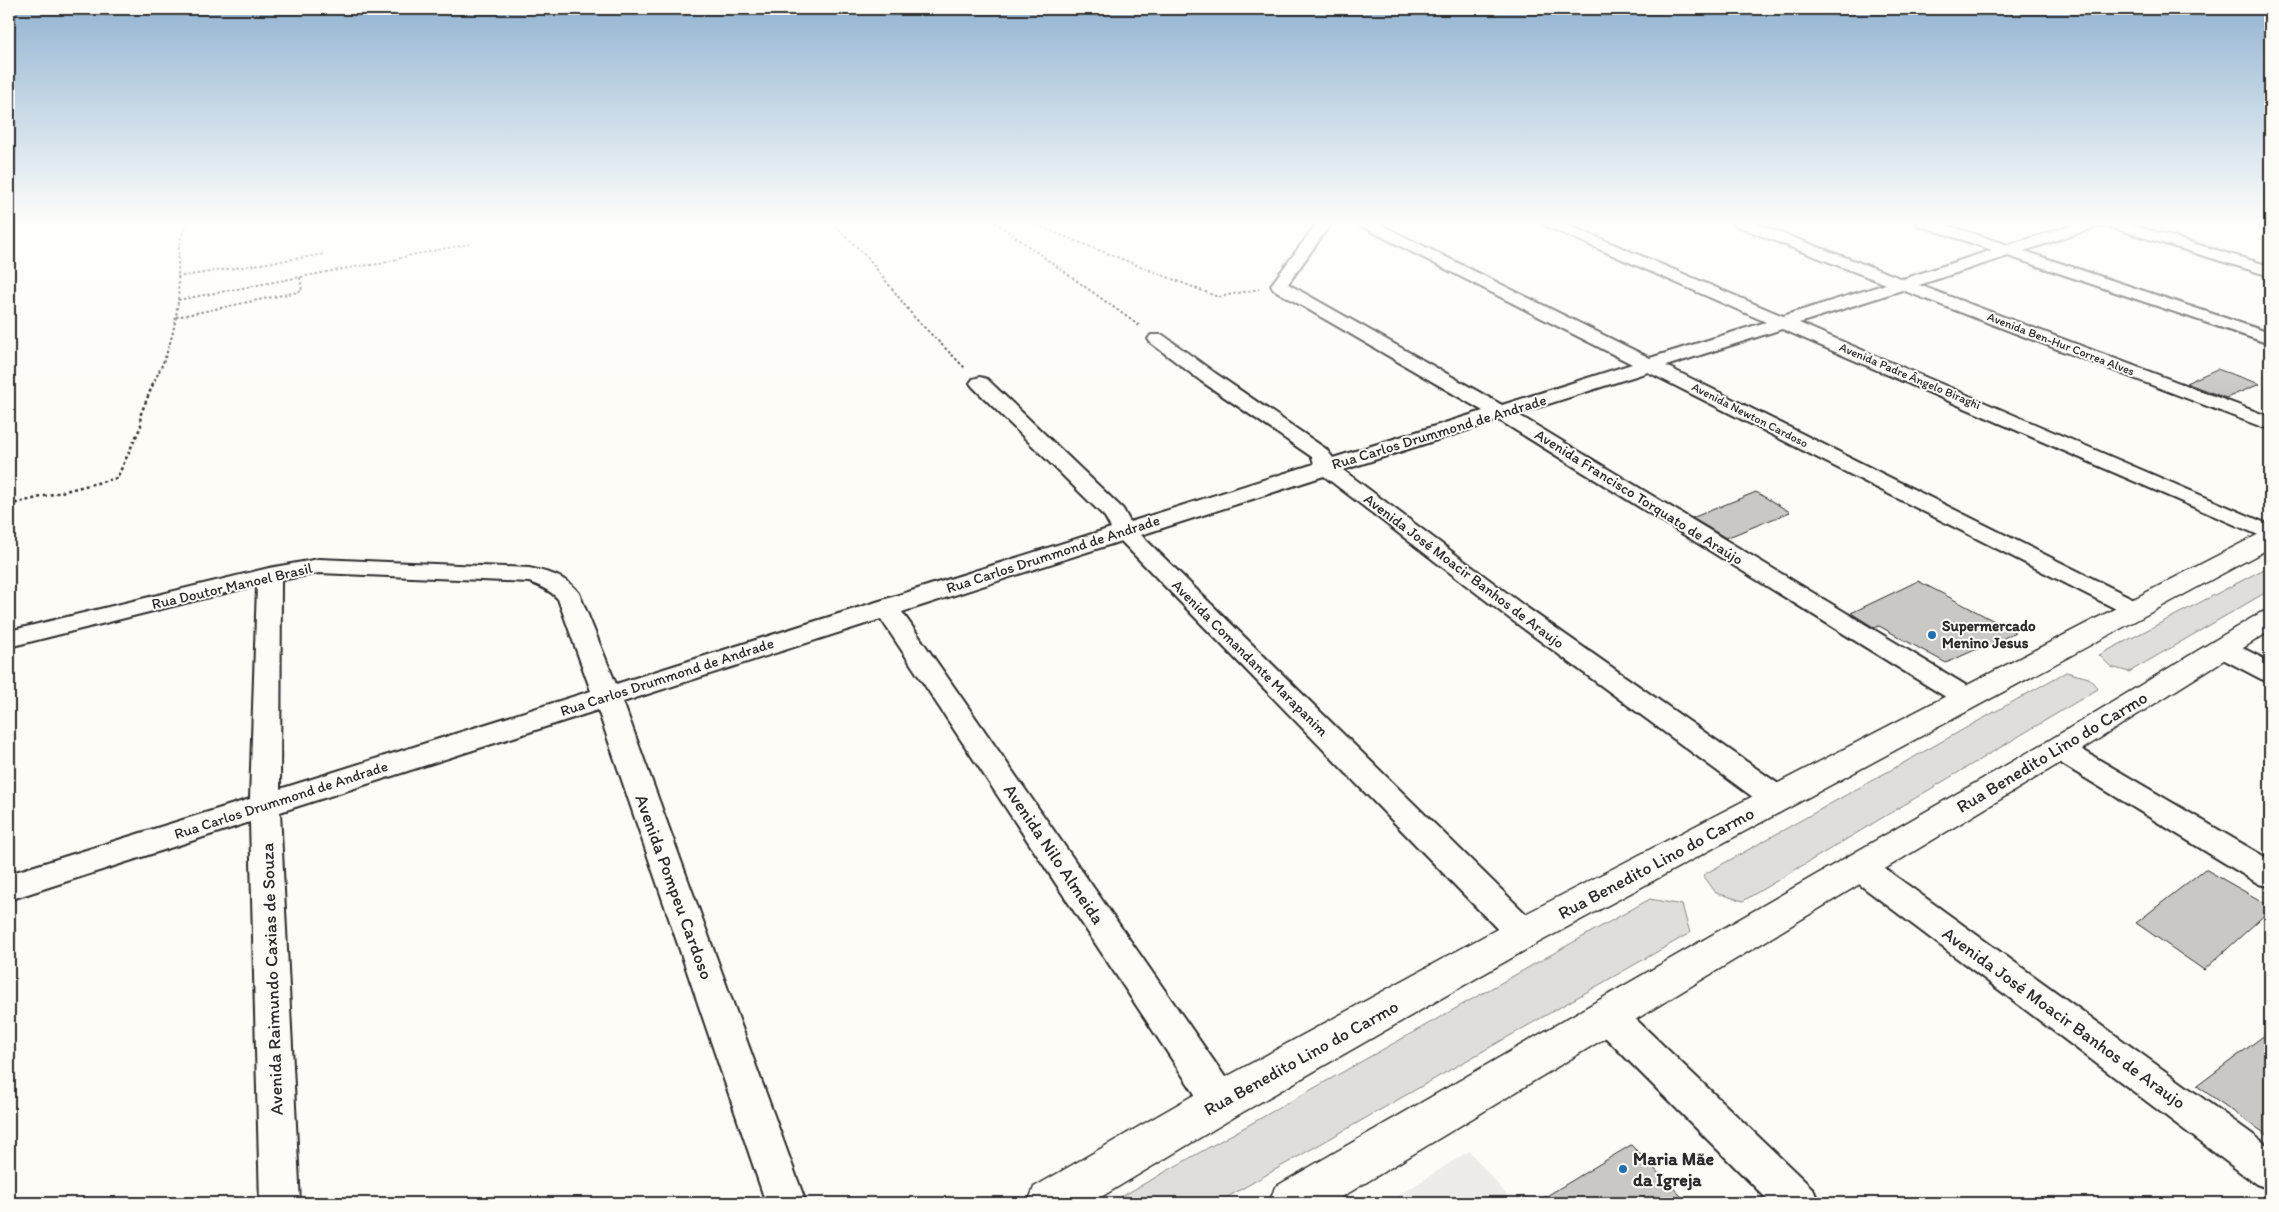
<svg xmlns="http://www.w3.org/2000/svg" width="2279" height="1212" font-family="Itim,sans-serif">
<rect width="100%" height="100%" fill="#fdfcf7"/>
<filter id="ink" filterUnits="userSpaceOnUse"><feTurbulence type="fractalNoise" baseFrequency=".02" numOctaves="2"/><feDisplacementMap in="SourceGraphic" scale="10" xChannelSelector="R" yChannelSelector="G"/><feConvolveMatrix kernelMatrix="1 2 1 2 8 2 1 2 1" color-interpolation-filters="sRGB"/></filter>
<g filter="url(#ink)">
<polygon fill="#edece8" points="1469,1151 1514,1203 1387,1203"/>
<g fill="#dfdeda" stroke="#858482">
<polygon points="2270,566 2270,590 2129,672 2111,667 2099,655"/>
<polygon points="2066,672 2089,678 2098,689 1743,901 1716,893 1703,875"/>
<polygon points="1650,899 1682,905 1690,933 1217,1203 1110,1203"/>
</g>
<g fill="#c9c8c4" stroke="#2b2b2b">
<polygon points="2217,369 2260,384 2226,398 2186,383"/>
<polygon points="1756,492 1790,512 1726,538 1692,518"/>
<polygon points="1918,581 1945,595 2015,632 1990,646 1986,645 1946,663 1879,626 1875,628 1851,613"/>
<polygon points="2205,869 2270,906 2270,910 2204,970 2136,923"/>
<polygon points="2270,1031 2270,1137 2197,1086"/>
<polygon points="1631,1145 1688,1203 1535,1203"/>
</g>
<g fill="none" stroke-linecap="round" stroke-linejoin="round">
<defs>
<g id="minor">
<path d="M1318,222H1332L1288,284L1502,405L1632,364L1359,225L1357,222H1375L1650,358L1766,322L1544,225L1542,222H1561L1783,316L1886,284L1734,225L1732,222H1752L1903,279L1992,250L1918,225L1916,222H1937L2008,245L2083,222H2122L2270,266V276L2103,225L2024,251L2270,333V344L2008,256L1919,285L2270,417V430L1902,290L1799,323L2270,525V540L1782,329L1666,366L2144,604L2148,609L2144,614L2135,617L2126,614L1648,372L1517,414L1977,692L1981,698L1977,704L1967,707L1957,704L1499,420L1343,470L1523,605L1787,790L1791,798L1787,806L1776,809L1765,806L1505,615L1324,476L1141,535L1535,923L1540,933L1535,943L1523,947L1511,943L1121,541L902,612L1234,1090L1240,1102L1234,1114L1221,1119L1208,1114L881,619L623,702L806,1203H766L598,710L280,812L300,1203H260L250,822L9,900V874L250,799L257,585L9,647V631L269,568L319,559L529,568C548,572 566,576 579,593L616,684L1111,528L1105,517L973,387L970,383L973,379L980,377L987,379L1123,509L1130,522L1314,464L1312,457L1201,381L1151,343L1148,339L1151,335H1163L1215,373L1326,449L1333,458L1483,411L1273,289L1271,285ZM319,573L529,582C540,586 550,590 558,599L591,691L280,789L281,580Z"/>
<polygon points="2222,640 2231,642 2270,662 2270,682 2261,679 2213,654 2209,648 2213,642"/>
<polygon points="2059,739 2069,742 2270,860 2270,887 2259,884 2049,756 2045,749 2049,742"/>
<polygon points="1858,854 1869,857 2270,1147 2270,1189 2256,1184 1847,875 1842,866 1847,857"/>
<polygon points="1607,1000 1620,1004 1813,1189 1819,1203 1771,1203 1594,1026 1589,1015 1594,1004"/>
</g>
<g id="secondary">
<polygon points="2270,530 2270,548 1536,944 1236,1116 1091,1203 1028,1203 1034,1187 1206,1088 1510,922 2261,533"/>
<polygon points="2270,610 2270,631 2070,757 1332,1203 1269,1203 1275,1187 2048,741 2260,613"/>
</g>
</defs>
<use href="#minor" stroke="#2b2b2b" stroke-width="4"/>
<use href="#secondary" stroke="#2b2b2b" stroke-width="3"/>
<g stroke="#2b2b2b" stroke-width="2" stroke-dasharray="2.5 2.5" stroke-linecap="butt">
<polyline points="831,222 868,258 914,317 965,368"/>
<polyline points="995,222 1141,327"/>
<polyline points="1028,222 1218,297 1259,289"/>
<polyline points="177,277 325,254"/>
<polyline points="178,300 359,266 380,264 411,255 469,244"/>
<polyline points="176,317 302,291 300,277"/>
<path d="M152,385C167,359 175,331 178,301C180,275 173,245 188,222"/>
</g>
<polyline stroke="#2b2b2b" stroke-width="2.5" stroke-dasharray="3 3" stroke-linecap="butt" points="9,505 117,478 141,426 140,416 153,384"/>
<use href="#minor" fill="#fdfcf7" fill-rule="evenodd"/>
<use href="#secondary" fill="#fdfcf7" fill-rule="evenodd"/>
</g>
</g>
<linearGradient id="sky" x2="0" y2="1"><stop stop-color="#93b4d2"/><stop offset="0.57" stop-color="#fefefb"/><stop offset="1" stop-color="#fefefb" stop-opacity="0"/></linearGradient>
<rect width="2279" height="391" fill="url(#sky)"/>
<g fill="#1f6fb2" stroke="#fdfcf7" stroke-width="2">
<circle cx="1932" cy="635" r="5"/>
<circle cx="1623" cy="1169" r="5"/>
</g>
<g text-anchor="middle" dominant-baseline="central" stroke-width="4" stroke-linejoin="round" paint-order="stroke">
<g font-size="12" fill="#2b2b2b" stroke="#fdfcf7">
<text transform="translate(2061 344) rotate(21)">Avenida Ben-Hur Correa Alves</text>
<text transform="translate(1910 376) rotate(23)">Avenida Padre Ângelo Biraghi</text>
<text transform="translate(1750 415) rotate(27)">Avenida Newton Cardoso</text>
</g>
<g font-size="15" fill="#2b2b2b" stroke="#fdfcf7">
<text transform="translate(1439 432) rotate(-17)">Rua Carlos Drummond de Andrade</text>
<text transform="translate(1639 497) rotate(32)">Avenida Francisco Torquato de Araújo</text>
<text transform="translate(1053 554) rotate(-18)">Rua Carlos Drummond de Andrade</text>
<text transform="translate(1464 571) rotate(37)">Avenida José Moacir Banhos de Araujo</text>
<text transform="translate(232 586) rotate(-13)">Rua Doutor Manoel Brasil</text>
<text transform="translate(1250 658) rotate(45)">Avenida Comandante Marapanim</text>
<text transform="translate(667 677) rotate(-18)">Rua Carlos Drummond de Andrade</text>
<text transform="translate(281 800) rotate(-18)">Rua Carlos Drummond de Andrade</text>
</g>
<g font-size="15" font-weight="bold" fill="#2b2b2b" stroke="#fdfcf7" text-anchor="start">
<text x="1942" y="626">Supermercado<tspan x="1942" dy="17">Menino Jesus</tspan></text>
</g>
<g font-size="18" fill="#2b2b2b" stroke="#fdfcf7">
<text transform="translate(2052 752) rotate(-31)">Rua Benedito Lino do Carmo</text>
<text transform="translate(1054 854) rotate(56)">Avenida Nilo Almeida</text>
<text transform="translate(1656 863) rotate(-28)">Rua Benedito Lino do Carmo</text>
<text transform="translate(674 887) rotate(70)">Avenida Pompeu Cardoso</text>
<text transform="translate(272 979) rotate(-92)">Avenida Raimundo Caxias de Souza</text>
<text transform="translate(2064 1018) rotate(36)">Avenida José Moacir Banhos de Araujo</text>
<text transform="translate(1301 1058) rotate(-29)">Rua Benedito Lino do Carmo</text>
</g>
<g font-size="18" font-weight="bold" fill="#2b2b2b" stroke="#fdfcf7" text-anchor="start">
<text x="1633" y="1159">Maria Mãe<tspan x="1633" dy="21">da Igreja</tspan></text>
</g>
</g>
<rect width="2279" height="1212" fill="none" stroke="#fdfcf7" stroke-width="30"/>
<rect x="15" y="15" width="2249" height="1182" fill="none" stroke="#2b2b2b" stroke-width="2" filter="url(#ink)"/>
</svg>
